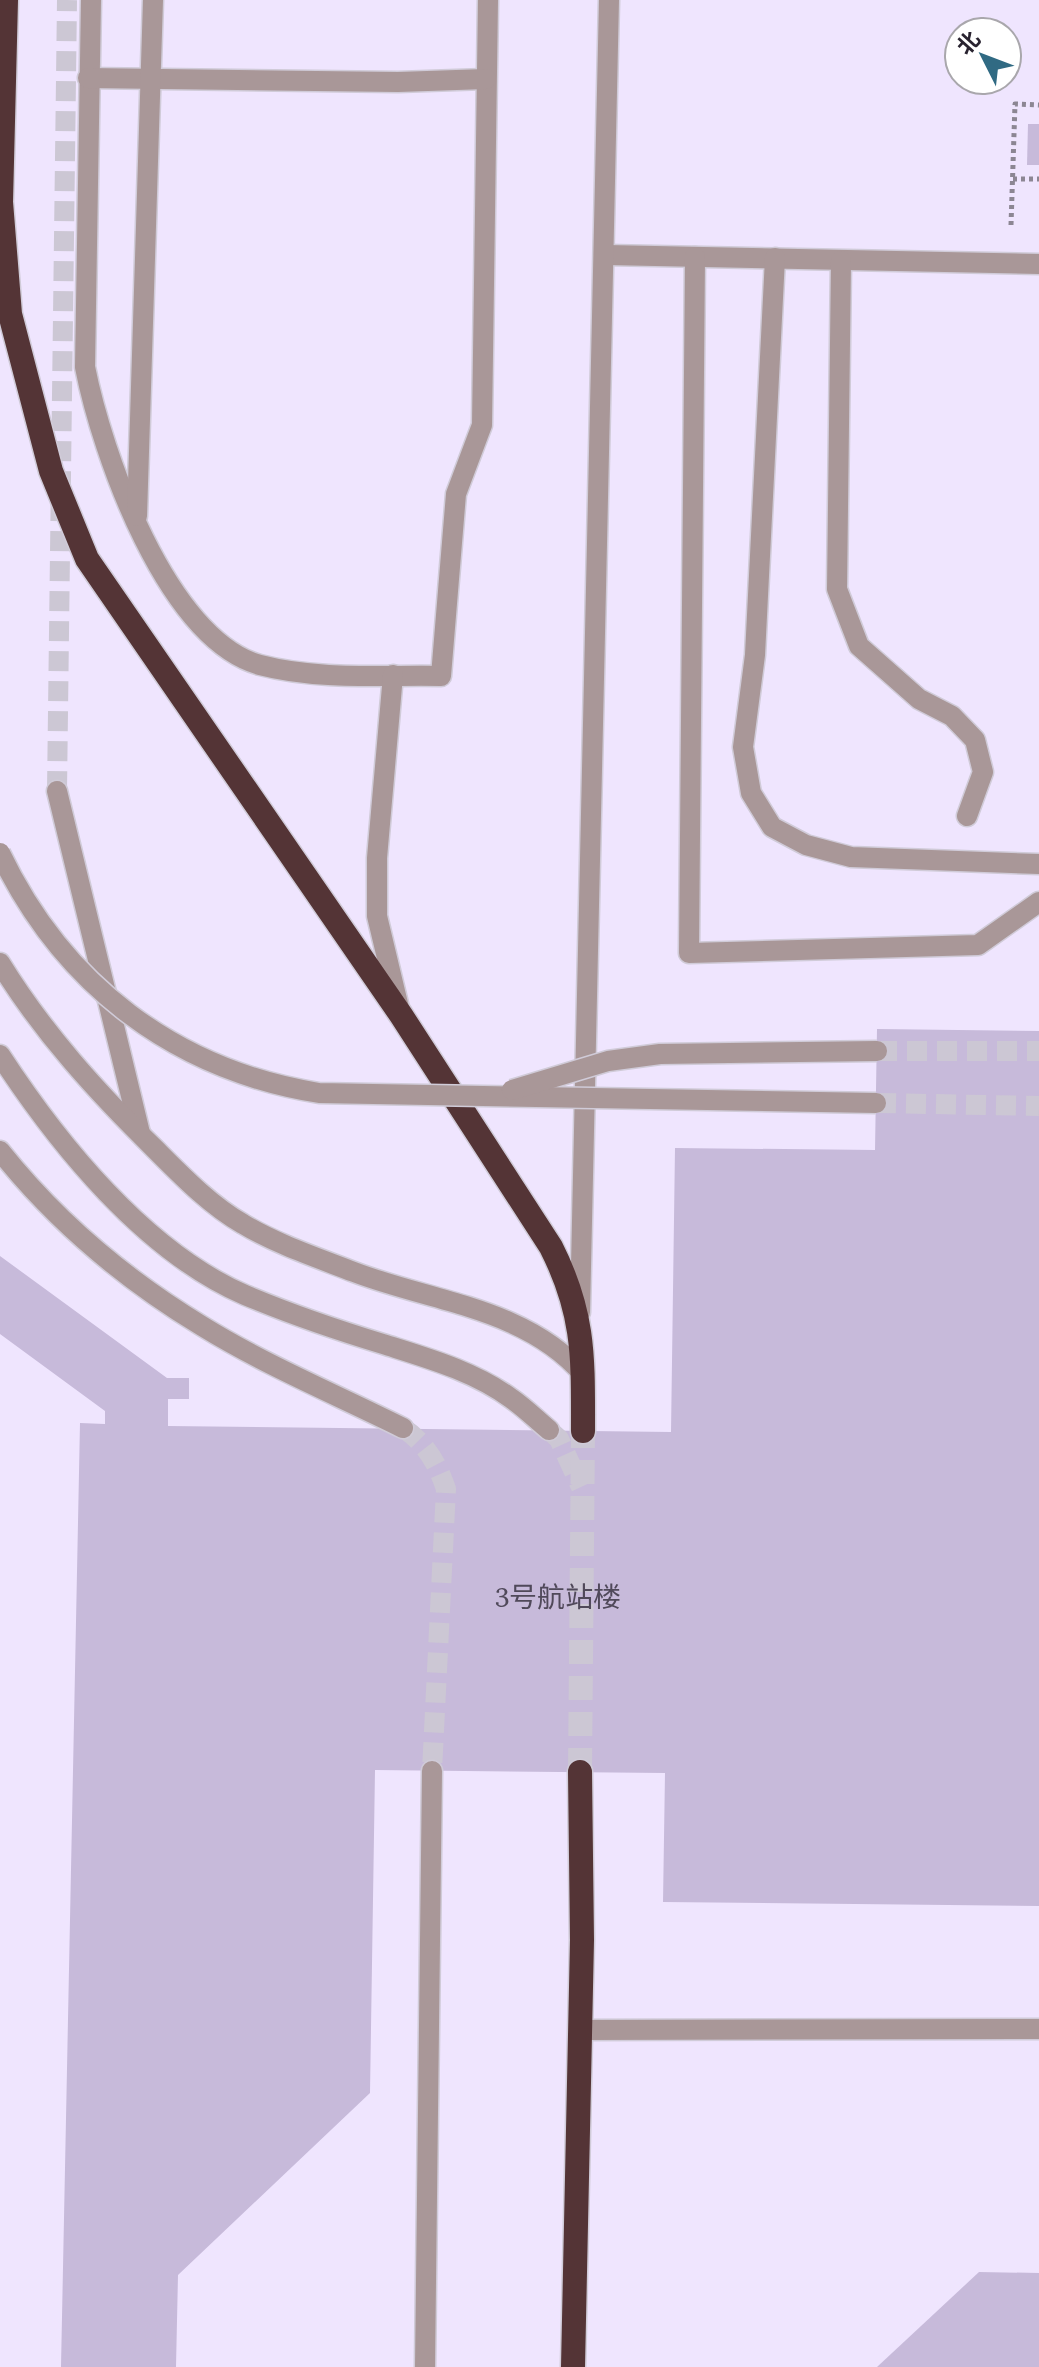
<svg xmlns="http://www.w3.org/2000/svg" width="1039" height="2367" font-family="Spectral,'Noto Sans SC',serif">
<rect width="100%" height="100%" fill="#f5f0fd"/>
<path fill="#efe5fe" fill-rule="evenodd" d="M0,0H1039V2367H0ZM959,32H1007V80H959Z"/>
<g fill="#c7bada">
<polygon points="1028,124 1039,124 1039,165 1027,165"/>
<polygon points="877,1029 1039,1031 1039,1906 663,1902 665,1773 375,1770 370,2093 178,2275 176,2367 61,2367 80,1423 105,1424 105,1411 0,1334 0,1256 167,1378 189,1378 189,1399 168,1399 168,1426 671,1432 675,1148 875,1150"/>
<polygon points="979,2272 1039,2273 1039,2367 877,2367"/>
</g>
<g fill="none" stroke-linecap="round" stroke-linejoin="round">
<g stroke="#ccc7d4" stroke-width="20" stroke-dasharray="20 10" stroke-linecap="butt">
<polyline points="57,791 67,0"/>
<polyline points="877,1051 1039,1051"/>
<polyline points="876,1103 1039,1106"/>
<path d="M403,1428C426,1443 438,1465 446,1489L432,1771"/>
<polyline points="549,1430 559,1439 581,1487"/>
</g>
<polyline stroke="#ccc7d4" stroke-width="24" stroke-dasharray="24 12" stroke-linecap="butt" points="580,1772 583,1431"/>
<defs>
<g id="minor">
<path d="M91,0L85,367C102,454 167,639 260,665C317,680 382,675 441,676L456,494L482,425L488,0"/>
<polyline points="88,78 398,82 486,79"/>
<polyline points="607,255 1039,264"/>
<polyline points="695,257 689,953 978,945 1039,902"/>
<polyline points="775,258 755,655 743,747 751,793 772,827 806,845 851,857 1039,864"/>
<polyline points="841,261 837,589 859,646 919,699 952,716 975,740 983,772 967,816"/>
<polyline points="137,516 153,0"/>
<polyline points="393,675 377,858 377,916 399,1008"/>
<polyline points="57,791 140,1133"/>
<path d="M0,963C43,1033 97,1092 155,1149C182,1176 210,1205 243,1224C276,1244 318,1258 354,1272C432,1302 526,1308 583,1374"/>
<path d="M0,1055C58,1144 145,1252 245,1295C290,1314 337,1330 383,1344C427,1358 474,1371 512,1399C525,1408 537,1420 549,1430"/>
<path d="M0,1151C55,1220 126,1280 202,1326C265,1365 337,1395 403,1428"/>
<polyline points="580,1312 609,0"/>
<polyline points="581,2030 1039,2029"/>
<polyline points="425,2367 432,1771"/>
</g>
<g id="highway">
<path d="M6,0L1,202L10,314L51,471L87,559L401,1015L551,1247C585,1314 583,1358 583,1431"/>
<polyline points="573,2367 582,1940 580,1772"/>
</g>
</defs>
<use href="#minor" stroke="#d0cbd8" stroke-width="23"/>
<use href="#highway" stroke="#d0cbd8" stroke-width="27"/>
<g stroke="#8c8693" stroke-width="5" stroke-dasharray="4 4" stroke-linecap="butt">
<polyline points="1013,179 1039,179"/>
<polyline points="1011,225 1015,104 1039,105"/>
</g>
<use href="#minor" stroke="#a99798" stroke-width="20"/>
<use href="#highway" stroke="#543436" stroke-width="24"/>
<defs>
<g id="minor-bridge">
<path d="M0,853C63,985 175,1070 319,1093L876,1103"/>
<polyline points="512,1090 608,1061 660,1054 877,1051"/>
</g>
</defs>
<use href="#minor-bridge" stroke="#d0cbd8" stroke-width="23" stroke-linecap="butt"/>
<use href="#minor-bridge" stroke="#a99798" stroke-width="20"/>
</g>
<g text-anchor="middle" dominant-baseline="central" stroke-width="6" stroke-linejoin="round" paint-order="stroke">
<g font-size="28" fill="#50495a">
<text x="558" y="1598">3号航站楼</text>
</g>
</g>
<g transform="translate(983 56) rotate(312)"><circle r="38" fill="#ffffff" stroke="#a9a7ac" stroke-width="2"/>
<path d="M0-6L14 30L0 20L-14 30Z" fill="#306a83"/>
<text y="-12" font-size="22" font-weight="bold" text-anchor="middle" fill="#292330">北</text>
</g>
</svg>
